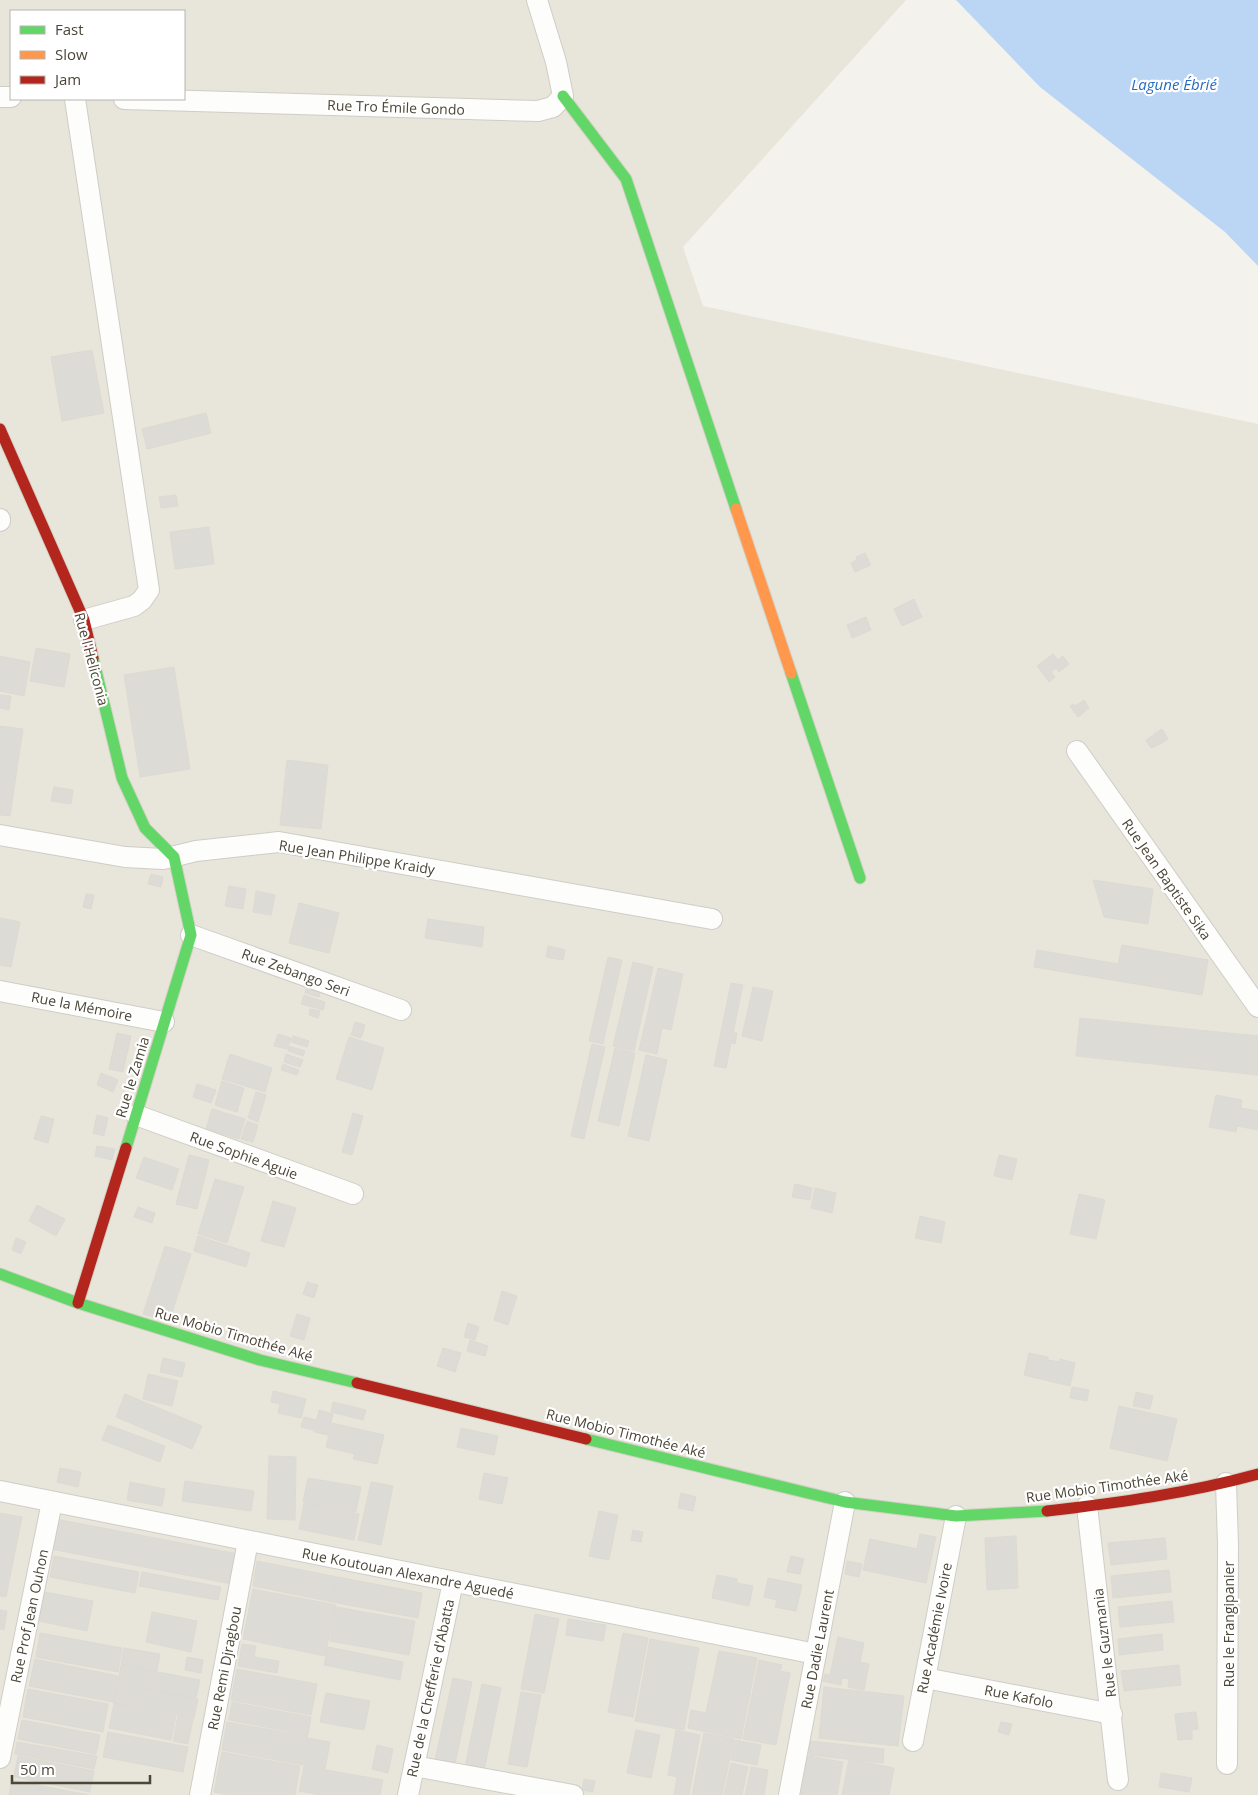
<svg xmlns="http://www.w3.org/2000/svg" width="1258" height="1795" font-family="'Open Sans',sans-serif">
<rect width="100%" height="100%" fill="#f3f2ed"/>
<path fill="#e8e5da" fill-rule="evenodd" d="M0,0H906L683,247L703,306L1258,424V1795H0ZM11,11H184V99H11Z"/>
<polygon fill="#bbd6f4" points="956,0 1258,0 1258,266 1225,232 1040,87"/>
<g fill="#dddbd5" stroke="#dcdad3">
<polygon points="92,350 104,413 62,421 51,357"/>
<polygon points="206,413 211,433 147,449 142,429"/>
<polygon points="176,495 178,506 161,508 159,497"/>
<polygon points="209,527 214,564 175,569 170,532"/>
<polygon points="865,553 871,565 855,572 851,563 857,560 856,557"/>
<polygon points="914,599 922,617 902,626 894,609"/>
<polygon points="866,617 871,630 852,638 847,625"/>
<polygon points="36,648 70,654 64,687 30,681"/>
<polygon points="1053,654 1058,660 1063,656 1069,664 1059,672 1056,668 1051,672 1055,677 1049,682 1037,666"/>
<polygon points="0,656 30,662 24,696 0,691"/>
<polygon points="174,667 190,769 140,777 124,675"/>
<polygon points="0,695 11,696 9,710 0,708"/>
<polygon points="1084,700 1089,708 1078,717 1070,706 1074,704 1075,706"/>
<polygon points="0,726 23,729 10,816 0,815"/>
<polygon points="1162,729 1168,739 1159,745 1153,735"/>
<polygon points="1152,736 1158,745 1151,748 1146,740"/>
<polygon points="287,760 328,765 321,829 280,825"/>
<polygon points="54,787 73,790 71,804 51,801"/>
<polygon points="151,874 163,877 161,887 148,884"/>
<polygon points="1093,880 1153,889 1148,924 1104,917"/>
<polygon points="229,886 246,889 243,909 225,906"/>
<polygon points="256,891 275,895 271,915 253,912"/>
<polygon points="86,894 94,895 91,909 83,907"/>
<polygon points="299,903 339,913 329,953 289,943"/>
<polygon points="0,918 20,922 11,967 0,965"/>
<polygon points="428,919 484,927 482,947 425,938"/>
<polygon points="1122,945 1208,960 1202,995 1034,967 1037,950 1118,964"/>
<polygon points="548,946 565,950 563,960 546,957"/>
<polygon points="608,957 622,960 603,1044 589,1041"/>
<polygon points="633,962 653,967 634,1051 613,1046"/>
<polygon points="658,968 683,974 671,1030 662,1028 657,1054 639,1050"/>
<polygon points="731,983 743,985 733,1033 737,1033 735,1044 731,1043 726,1068 714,1066"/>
<polygon points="307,986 321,989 319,997 305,993"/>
<polygon points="753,987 773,991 762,1041 742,1036"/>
<polygon points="304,995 325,1002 323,1010 301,1004"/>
<polygon points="310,1009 320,1011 318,1018 309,1015"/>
<polygon points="1080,1018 1258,1036 1258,1075 1076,1056"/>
<polygon points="355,1022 365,1025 361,1038 351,1035"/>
<polygon points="117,1033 131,1036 123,1072 109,1069"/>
<polygon points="278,1034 291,1038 287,1049 274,1046"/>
<polygon points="293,1036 309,1041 307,1047 291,1042"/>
<polygon points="349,1037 384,1048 372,1090 336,1079"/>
<polygon points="592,1044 605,1047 584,1139 571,1136"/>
<polygon points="289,1046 305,1051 303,1056 288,1051"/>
<polygon points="615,1048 635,1053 619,1126 598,1121"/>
<polygon points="230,1054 272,1068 265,1092 222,1079"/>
<polygon points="286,1054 303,1060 300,1067 284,1062"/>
<polygon points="646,1055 667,1060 649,1141 628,1136"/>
<polygon points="283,1064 299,1070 297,1075 281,1070"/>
<polygon points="101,1073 118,1080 113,1092 97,1085"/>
<polygon points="222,1081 244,1088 237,1112 215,1105"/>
<polygon points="197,1084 216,1090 211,1103 193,1097"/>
<polygon points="256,1092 266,1095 258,1122 248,1118"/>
<polygon points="1216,1095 1242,1100 1241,1108 1258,1111 1258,1130 1237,1126 1236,1132 1209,1127"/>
<polygon points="212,1109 245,1119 239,1139 206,1129"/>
<polygon points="353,1113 363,1116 352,1155 342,1152"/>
<polygon points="97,1115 108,1118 104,1136 93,1133"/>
<polygon points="41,1116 54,1119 48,1143 34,1139"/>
<polygon points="247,1121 258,1125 253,1142 241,1139"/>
<polygon points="97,1146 115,1149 112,1160 95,1156"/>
<polygon points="189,1155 209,1160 197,1209 176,1204"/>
<polygon points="999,1155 1017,1159 1012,1180 994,1176"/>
<polygon points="144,1157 179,1169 172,1190 136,1178"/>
<polygon points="215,1179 244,1187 227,1243 198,1234"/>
<polygon points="795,1184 812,1188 810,1200 792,1197"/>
<polygon points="815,1188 836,1193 832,1213 811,1208"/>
<polygon points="1079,1194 1105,1200 1096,1239 1070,1234"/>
<polygon points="273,1201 296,1208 284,1247 261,1241"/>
<polygon points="37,1205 65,1219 56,1236 29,1221"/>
<polygon points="138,1207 155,1213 152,1223 134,1217"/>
<polygon points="920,1216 945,1222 941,1243 915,1238"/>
<polygon points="198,1236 250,1253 246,1267 194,1251"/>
<polygon points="16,1238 26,1242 21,1254 12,1250"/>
<polygon points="165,1246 191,1254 169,1322 143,1314"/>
<polygon points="307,1282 318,1285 314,1298 303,1294"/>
<polygon points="502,1291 517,1296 508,1325 494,1320"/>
<polygon points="297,1314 310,1318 304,1340 290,1336"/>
<polygon points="468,1323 479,1327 475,1340 464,1337"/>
<polygon points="470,1340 488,1346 485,1356 467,1351"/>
<polygon points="443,1348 461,1353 455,1372 437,1366"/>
<polygon points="1029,1353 1048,1357 1048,1360 1060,1362 1060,1359 1075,1363 1070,1386 1024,1375"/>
<polygon points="163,1358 185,1363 182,1377 160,1372"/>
<polygon points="148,1374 178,1381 172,1406 143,1399"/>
<polygon points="1072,1387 1089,1390 1087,1401 1070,1398"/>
<polygon points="273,1391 306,1399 301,1418 278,1413 280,1404 271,1402"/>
<polygon points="1136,1392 1153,1396 1150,1409 1133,1406"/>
<polygon points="125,1394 202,1426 192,1449 116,1417"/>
<polygon points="333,1402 366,1410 363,1420 331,1412"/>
<polygon points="1119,1406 1177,1419 1167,1461 1110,1448"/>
<polygon points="319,1410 333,1414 328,1435 314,1432"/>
<polygon points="304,1417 316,1420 313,1430 301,1427"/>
<polygon points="332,1423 384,1435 377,1464 353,1459 355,1454 326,1447"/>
<polygon points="108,1425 165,1446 160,1462 102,1440"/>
<polygon points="461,1428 498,1436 494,1455 457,1447"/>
<polygon points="269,1456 296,1457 295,1520 267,1519"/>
<polygon points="60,1468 81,1472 78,1487 57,1482"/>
<polygon points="484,1473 508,1478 502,1504 479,1499"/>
<polygon points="308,1478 361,1487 356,1512 303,1502"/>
<polygon points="185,1481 254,1491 251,1511 182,1501"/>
<polygon points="130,1482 165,1489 162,1506 127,1500"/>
<polygon points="371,1482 393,1486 381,1545 358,1540"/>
<polygon points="681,1493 696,1497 693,1511 678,1508"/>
<polygon points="304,1503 359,1514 354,1540 299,1529"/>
<polygon points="599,1511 618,1515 609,1560 589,1556"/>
<polygon points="0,1513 22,1517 6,1597 0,1596"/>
<polygon points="56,1519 238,1554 232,1584 51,1549"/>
<polygon points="633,1530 643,1532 641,1542 631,1540"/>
<polygon points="920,1534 936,1537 926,1583 863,1570 870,1539 917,1549"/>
<polygon points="1016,1536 1018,1588 987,1590 985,1538"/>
<polygon points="1165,1538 1167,1559 1111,1565 1108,1543"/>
<polygon points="54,1556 139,1572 135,1593 50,1577"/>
<polygon points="791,1556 804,1559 800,1574 787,1572"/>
<polygon points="257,1561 337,1577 332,1602 253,1586"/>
<polygon points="847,1561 862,1564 859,1577 845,1574"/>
<polygon points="1169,1570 1171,1592 1113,1598 1111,1576"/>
<polygon points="142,1572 221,1587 218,1600 139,1586"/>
<polygon points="717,1575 737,1579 737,1583 753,1586 749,1606 712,1598"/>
<polygon points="337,1577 422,1593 418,1618 332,1602"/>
<polygon points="768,1578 802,1585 796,1611 775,1607 777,1600 764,1597"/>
<polygon points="253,1589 336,1605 325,1656 243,1639"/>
<polygon points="45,1592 93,1601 87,1631 39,1621"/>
<polygon points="1172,1601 1174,1622 1120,1627 1118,1607"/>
<polygon points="336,1607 415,1621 409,1655 330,1641"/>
<polygon points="0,1610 7,1611 4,1630 0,1629"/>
<polygon points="152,1612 197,1621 191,1652 146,1642"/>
<polygon points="535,1614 559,1619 544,1693 521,1689"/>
<polygon points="568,1619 606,1625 603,1641 566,1635"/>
<polygon points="40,1633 122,1648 118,1672 36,1657"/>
<polygon points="623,1633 648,1638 633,1717 608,1712"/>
<polygon points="1162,1634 1163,1650 1119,1655 1118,1639"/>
<polygon points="838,1637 864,1643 860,1662 869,1664 864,1690 848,1687 849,1679 842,1678 841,1685 823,1681 825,1674 830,1675"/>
<polygon points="650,1639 699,1648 684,1730 635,1721"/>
<polygon points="242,1644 256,1646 254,1657 279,1661 277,1673 238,1666"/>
<polygon points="328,1647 403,1662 400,1680 324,1665"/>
<polygon points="124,1648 160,1654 157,1671 121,1664"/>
<polygon points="719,1651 757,1658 741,1739 688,1728 691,1710 706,1713"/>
<polygon points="187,1657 203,1660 201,1673 185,1670"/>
<polygon points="35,1659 118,1676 113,1702 29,1686"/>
<polygon points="759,1660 782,1665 780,1671 790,1673 776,1745 743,1739"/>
<polygon points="121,1665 200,1680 196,1698 118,1683"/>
<polygon points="1179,1665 1181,1685 1124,1691 1121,1671"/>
<polygon points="237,1669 317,1684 311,1715 231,1700"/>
<polygon points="453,1678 472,1682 455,1764 435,1760"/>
<polygon points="117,1684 198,1699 194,1718 113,1703"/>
<polygon points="482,1684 501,1688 484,1771 465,1767"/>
<polygon points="824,1687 904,1696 898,1746 819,1738"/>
<polygon points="28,1689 108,1704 103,1732 23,1717"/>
<polygon points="521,1692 541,1695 527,1767 508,1764"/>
<polygon points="326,1693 370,1701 364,1730 320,1722"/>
<polygon points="232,1702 311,1717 308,1735 229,1720"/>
<polygon points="114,1704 176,1716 171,1740 109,1728"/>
<polygon points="1196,1712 1198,1729 1192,1730 1192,1739 1178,1740 1175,1714"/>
<polygon points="178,1716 193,1719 188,1744 173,1741"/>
<polygon points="22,1720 100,1735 96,1754 18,1739"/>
<polygon points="227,1722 308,1736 307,1738 330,1742 325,1769 222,1750"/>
<polygon points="1001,1722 1012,1724 1009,1735 998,1732"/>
<polygon points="636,1730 660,1735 651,1778 627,1773"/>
<polygon points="676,1730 700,1735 689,1795 674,1795 677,1777 668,1775"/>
<polygon points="108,1732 188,1747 183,1772 103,1757"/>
<polygon points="704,1733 734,1739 722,1795 692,1795"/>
<polygon points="735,1740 761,1745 757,1765 731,1760"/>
<polygon points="810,1741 884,1749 883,1763 809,1755"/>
<polygon points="17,1742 97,1756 94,1769 15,1754"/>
<polygon points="377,1745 393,1749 388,1773 372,1769"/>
<polygon points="222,1752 300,1766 295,1795 229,1795 214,1792"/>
<polygon points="18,1756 94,1771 90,1792 14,1777"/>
<polygon points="808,1756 843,1762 837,1795 801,1795"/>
<polygon points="849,1759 894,1768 889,1795 842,1795"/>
<polygon points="731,1763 748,1767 742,1795 724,1795"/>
<polygon points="304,1766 383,1780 380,1795 320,1795 299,1791"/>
<polygon points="751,1767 768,1770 764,1795 745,1795"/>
<polygon points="1161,1773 1192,1778 1189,1792 1159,1787"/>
<polygon points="584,1779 595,1781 593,1792 582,1790"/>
<polygon points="12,1780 89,1795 9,1795"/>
</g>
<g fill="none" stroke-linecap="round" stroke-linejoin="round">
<defs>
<g id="street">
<polyline points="0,97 11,97"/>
<polyline points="75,99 149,590 142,600 134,606 84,620"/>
<polyline points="124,99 538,111 553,107 563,96 556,62 537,0"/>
<polyline points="0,521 0,519"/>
<polyline points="1077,751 1258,1007"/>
<polyline points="0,835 125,857 163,859 196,851 279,842 712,919"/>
<polyline points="191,935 401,1010"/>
<polyline points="0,991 164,1022"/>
<polyline points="136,1115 353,1194"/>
<polyline points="1226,1483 1228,1544 1227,1764"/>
<polyline points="0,1491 816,1654"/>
<polyline points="1087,1506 1118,1780"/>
<polyline points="925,1678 1112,1714"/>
<polyline points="913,1741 956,1516"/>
<polyline points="0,1758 52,1502"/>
<polyline points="414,1766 573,1795"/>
<polyline points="200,1795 248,1541"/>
<polyline points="408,1795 453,1582"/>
<polyline points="789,1795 845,1502"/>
</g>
<g id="fast">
<polyline points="563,96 626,179 736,509"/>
<polyline points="93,658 122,778 145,828 174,857 191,935 126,1148"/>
<polyline points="791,673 860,878"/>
<polyline points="0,1274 78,1303 260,1360 357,1383"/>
<polyline points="586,1439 845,1502 956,1516 1047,1511"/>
</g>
<polyline id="slow" points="736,509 791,673"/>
<g id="jam">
<polyline points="0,429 84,620 93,658"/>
<polyline points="78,1303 126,1148"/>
<polyline points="357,1383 586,1439"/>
<path d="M1047,1511C1118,1503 1189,1493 1258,1474"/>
</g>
</defs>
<use href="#street" stroke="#cfcdc7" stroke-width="22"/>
<use href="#fast" stroke="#d3d1c4" stroke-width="13"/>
<use href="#slow" stroke="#d3d1c4" stroke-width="13"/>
<use href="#jam" stroke="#d3d1c4" stroke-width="13"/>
<use href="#street" stroke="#fdfdfc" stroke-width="20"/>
<use href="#fast" stroke="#63d668" stroke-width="11"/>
<use href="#slow" stroke="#ff974d" stroke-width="11"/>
<use href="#jam" stroke="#b3261e" stroke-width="11"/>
</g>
<g text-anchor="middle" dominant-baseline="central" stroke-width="4.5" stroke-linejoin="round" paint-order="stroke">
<g font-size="14" fill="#4b4637" stroke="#fff">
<text transform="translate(396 107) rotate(2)">Rue Tro Émile Gondo</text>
<text transform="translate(92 659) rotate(75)">Rue l'Heliconia</text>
<text transform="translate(357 857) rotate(9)">Rue Jean Philippe Kraidy</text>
<text transform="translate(1167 879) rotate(55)">Rue Jean Baptiste Sika</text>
<text transform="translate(296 972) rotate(20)">Rue Zebango Seri</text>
<text transform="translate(82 1006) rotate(11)">Rue la Mémoire</text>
<text transform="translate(132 1077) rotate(-73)">Rue le Zamia</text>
<text transform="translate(244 1155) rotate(20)">Rue Sophie Aguie</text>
<text transform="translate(234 1334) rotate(16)">Rue Mobio Timothée Aké</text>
<text transform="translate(626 1433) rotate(14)">Rue Mobio Timothée Aké</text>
<text transform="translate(1107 1486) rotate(-8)">Rue Mobio Timothée Aké</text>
<text transform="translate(408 1573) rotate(11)">Rue Koutouan Alexandre Aguedé</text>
<text transform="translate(29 1616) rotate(-78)">Rue Prof Jean Ouhon</text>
<text transform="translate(1228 1624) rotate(-90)">Rue le Frangipanier</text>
<text transform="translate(934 1628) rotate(-79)">Rue Académie Ivoire</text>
<text transform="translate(1104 1643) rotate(-97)">Rue le Guzmania</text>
<text transform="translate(817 1649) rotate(-79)">Rue Dadie Laurent</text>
<text transform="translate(224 1668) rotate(-79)">Rue Remi Djragbou</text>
<text transform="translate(430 1688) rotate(-78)">Rue de la Chefferie d'Abatta</text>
<text transform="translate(1019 1696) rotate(11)">Rue Kafolo</text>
</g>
<g font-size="15" font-style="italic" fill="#266cc2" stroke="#fff">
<text x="1174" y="84">Lagune Ébrié</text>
</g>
</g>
<rect x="10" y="10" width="175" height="90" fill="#ffffff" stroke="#b7b5af"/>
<rect x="20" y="26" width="25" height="8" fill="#63d668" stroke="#b7b5af"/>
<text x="55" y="35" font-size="15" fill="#4b4637">Fast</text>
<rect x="20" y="51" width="25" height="8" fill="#ff974d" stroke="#b7b5af"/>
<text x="55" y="60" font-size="15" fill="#4b4637">Slow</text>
<rect x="20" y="76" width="25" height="8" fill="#b3261e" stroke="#b7b5af"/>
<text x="55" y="85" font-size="15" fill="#4b4637">Jam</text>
<path d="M12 1775v8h138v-8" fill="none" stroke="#4b4637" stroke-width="2.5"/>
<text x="20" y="1775" font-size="15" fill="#4b4637" stroke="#ffffff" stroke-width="4" paint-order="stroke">50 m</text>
</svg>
